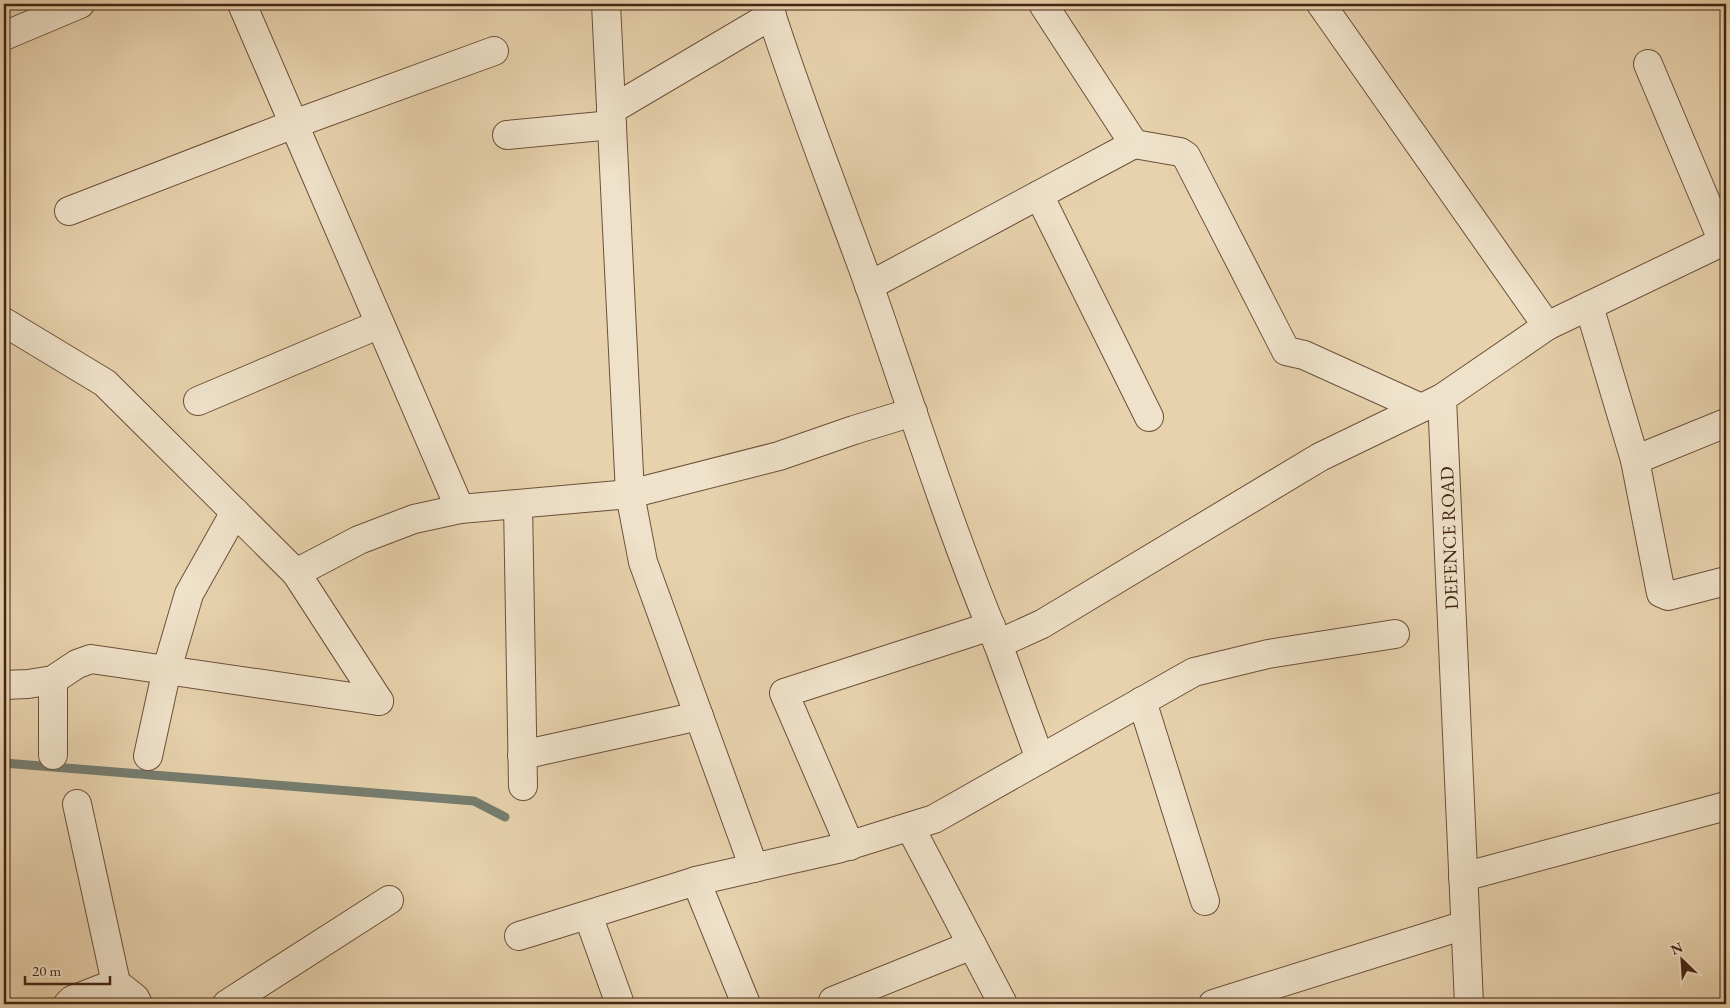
<svg xmlns="http://www.w3.org/2000/svg" width="1730" height="1008" font-family="'EB Garamond',serif">
<rect width="100%" height="100%" fill="#e7d2ad"/>
<filter id="stains"><feTurbulence type="fractalNoise" baseFrequency=".004" numOctaves="4"/><feColorMatrix values="0 0 0 0 .2 0 0 0 0 .09 0 0 0 0 .02 0 0 0 .5 -.17"/></filter>
<radialGradient id="worn" r=".72"><stop offset=".6" stop-color="#630" stop-opacity="0"/><stop offset="1" stop-color="#630" stop-opacity=".3"/></radialGradient>
<g fill="none" stroke-linecap="round" stroke-linejoin="round">
<polyline stroke="#767d70" stroke-width="9" points="4,763 474,801 505,817"/>
<defs>
<g id="minor">
<polyline points="242,4 460,509"/>
<polyline points="606,4 630,494 643,562 754,868"/>
<path d="M768,4C798,99 835,191 869,285C911,405 949,527 998,644L1042,624L1320,457L1442,398"/>
<polyline points="1321,4 1547,326"/>
<polyline points="4,36 80,4"/>
<polyline points="1648,64 1723,242"/>
<polyline points="611,110 772,15"/>
<polyline points="507,135 612,125"/>
<polyline points="1134,144 1180,152 1186,156 1286,351 1304,355 1421,408"/>
<polyline points="1039,195 1149,417"/>
<polyline points="69,211 294,124 494,51"/>
<polyline points="869,286 1134,144 1043,4"/>
<polyline points="1589,306 1635,460 1661,593 1668,596 1726,581"/>
<polyline points="4,322 105,383 296,573 359,540 414,519 460,509 630,494 779,456 854,430 913,412"/>
<polyline points="198,401 380,324"/>
<polyline points="1635,460 1726,423"/>
<polyline points="518,504 523,786"/>
<polyline points="296,573 379,701"/>
<polyline points="998,644 1040,759"/>
<polyline points="4,685 28,684 53,680 77,664 91,659 379,701"/>
<polyline points="1142,701 1205,901"/>
<polyline points="53,755 53,680"/>
<polyline points="522,755 699,716"/>
<polyline points="148,756 167,669 189,594 235,512"/>
<polyline points="77,804 116,983 135,998 138,1004"/>
<polyline points="910,827 1003,1004"/>
<polyline points="850,846 784,693 991,626"/>
<polyline points="1463,877 1726,806"/>
<polyline points="696,881 746,1004"/>
<polyline points="588,915 620,1004"/>
<polyline points="519,936 696,881 841,848 934,819 1194,672 1268,654 1395,634"/>
<polyline points="833,1001 972,945"/>
<polyline points="68,1004 72,1000 116,983"/>
<polyline points="227,1004 389,900"/>
<polyline points="1213,1004 1465,925"/>
<polyline points="1469,1004 1442,398 1547,326 1726,240"/>
</g>
</defs>
<use href="#minor" stroke="#6d503a" stroke-width="30"/>
<use href="#minor" stroke="#efe2ca" stroke-width="28"/>
</g>
<g text-anchor="middle" dominant-baseline="central" stroke-width="5" stroke-linejoin="round" paint-order="stroke">
<g font-size="19" fill="#442513" stroke="#efe2ca">
<text transform="translate(1449 538) rotate(-92)">DEFENCE ROAD</text>
</g>
</g>
<rect width="1730" height="1008" fill="none" stroke="#e7d2ad" stroke-width="20"/>
<rect x="5" y="5" width="1720" height="998" fill="none" stroke="#442513" stroke-width="2.5"/>
<rect x="10" y="10" width="1710" height="988" fill="none" stroke="#442513"/>
<g transform="translate(1682 960) rotate(335)" stroke="#efe2ca" stroke-width="4" paint-order="stroke">
<path d="M0-4L9 19L0 12L-9 19Z" fill="#442513"/>
<text y="-8" font-size="14" font-weight="bold" text-anchor="middle" fill="#442513">N</text>
</g>
<path d="M25 976v8h85v-8" fill="none" stroke="#442513" stroke-width="2.5"/>
<text x="32" y="976" font-size="15" fill="#442513" stroke="#efe2ca" stroke-width="4" paint-order="stroke">20 m</text>
<rect width="100%" height="100%" filter="url(#stains)"/>
<rect width="100%" height="100%" fill="url(#worn)"/>
</svg>
